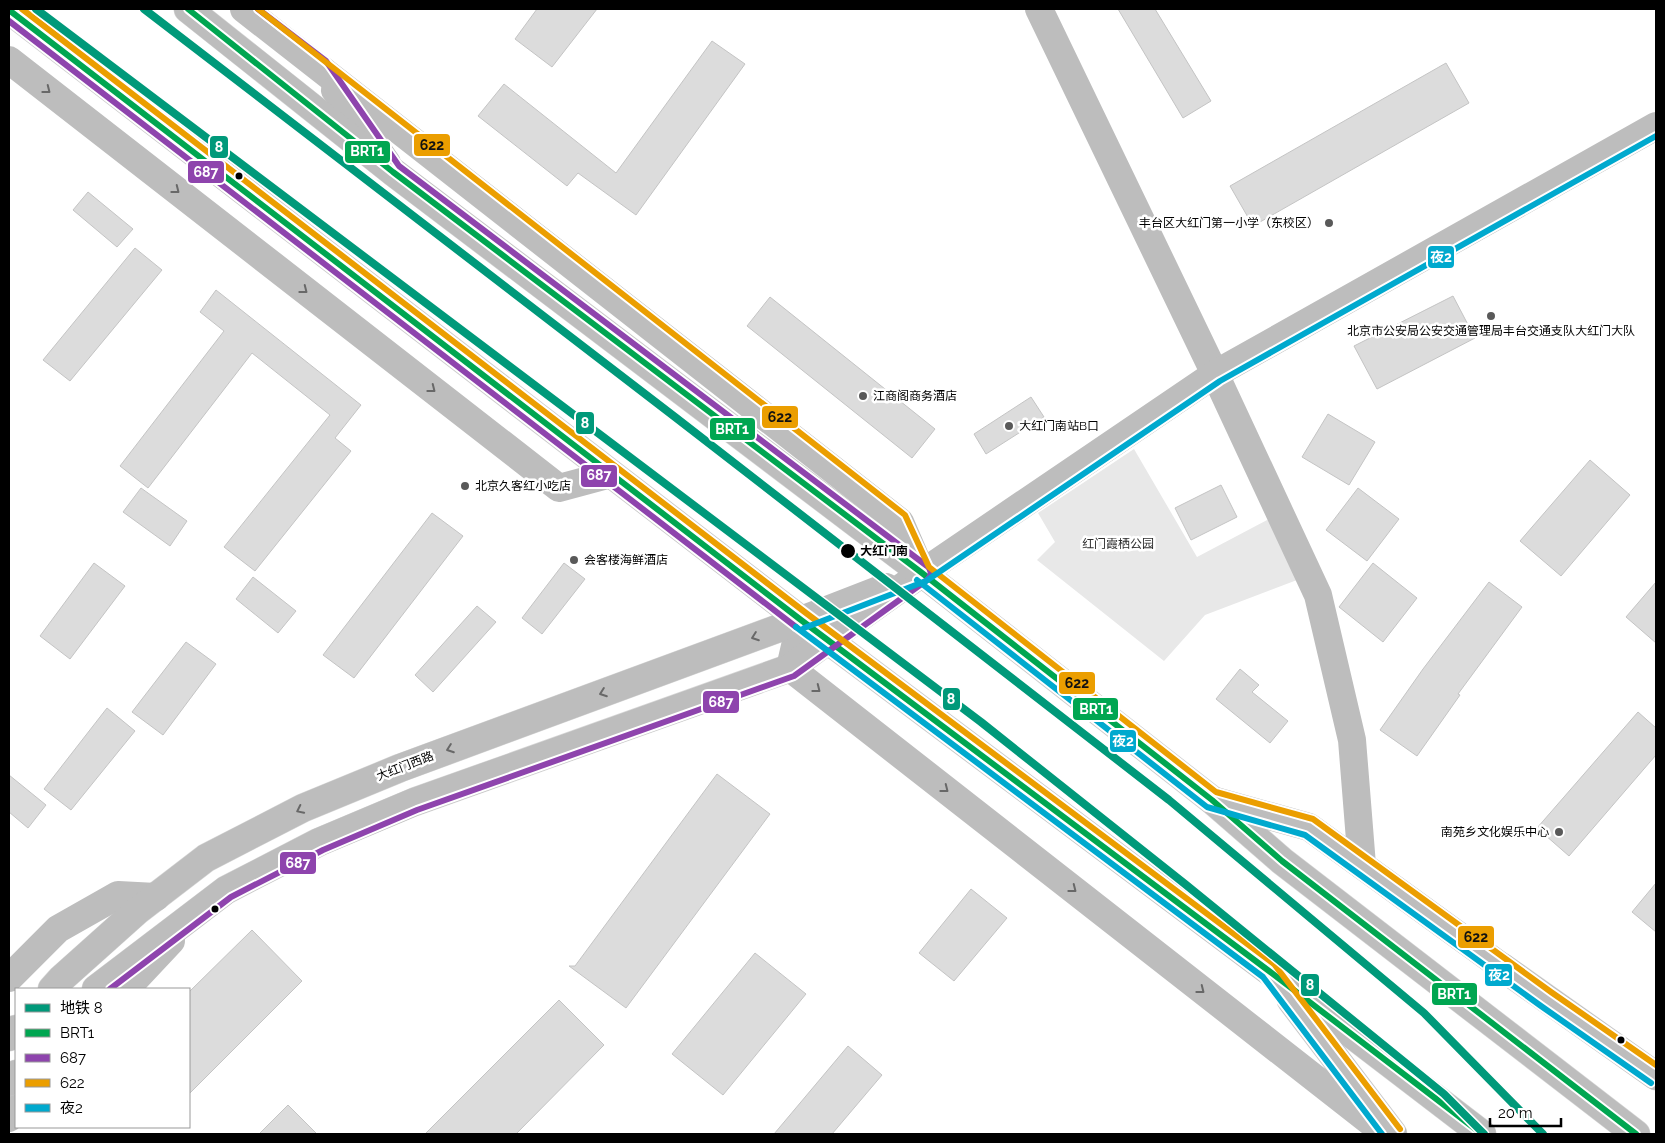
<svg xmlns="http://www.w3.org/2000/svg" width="1665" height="1143" font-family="Raleway,'Noto Sans SC',sans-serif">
<rect width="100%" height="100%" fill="#fff"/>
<polygon fill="#e8e8e8" points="1134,449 1197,557 1269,519 1297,580 1205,615 1164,661 1037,560 1055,542 1038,513"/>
<g fill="#dcdcdc" stroke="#c4c4c4">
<polygon points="537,9 597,9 552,67 515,39"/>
<polygon points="1118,9 1155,9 1211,101 1183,118"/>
<polygon points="712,41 745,64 636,215 578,173 567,186 478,116 504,84 616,173"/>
<polygon points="1446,63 1469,103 1253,226 1230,186"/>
<polygon points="88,192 133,229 117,247 73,210"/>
<polygon points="135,248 162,270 70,381 43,360"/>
<polygon points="216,290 361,405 335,438 351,451 255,571 224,547 330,415 252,353 148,488 120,466 224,331 200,312"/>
<polygon points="1453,296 1475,338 1377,389 1354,346"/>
<polygon points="770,297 935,429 912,458 747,326"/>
<polygon points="1031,397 1044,417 986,454 974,434"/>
<polygon points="1328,414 1375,442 1349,485 1302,457"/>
<polygon points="1590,460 1630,495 1561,576 1520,541"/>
<polygon points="1221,485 1237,517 1191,540 1175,508"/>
<polygon points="141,488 187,521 170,546 123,512"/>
<polygon points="1358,488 1399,519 1367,561 1326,530"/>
<polygon points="432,513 463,536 354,678 323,655"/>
<polygon points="94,563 125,586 70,659 40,636"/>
<polygon points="564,563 585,579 542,634 522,618"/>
<polygon points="1373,563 1417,598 1383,642 1339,607"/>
<polygon points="253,577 296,611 278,633 236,599"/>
<polygon points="1489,582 1522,607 1458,694 1460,695 1417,756 1380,730 1423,669"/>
<polygon points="1656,582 1656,643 1626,617"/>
<polygon points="477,606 496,622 433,692 415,675"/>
<polygon points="186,642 216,664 163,735 132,712"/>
<polygon points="1240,669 1259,685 1252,692 1288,721 1270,743 1216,699"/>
<polygon points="107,708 135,731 71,810 44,789"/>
<polygon points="1638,712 1656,728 1656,755 1569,856 1537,828"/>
<polygon points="717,774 770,814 626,1008 569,966 575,966"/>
<polygon points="9,775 46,805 28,828 9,812"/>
<polygon points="1656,883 1656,932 1632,912"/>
<polygon points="971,889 1007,918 954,981 919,953"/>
<polygon points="252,930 302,981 189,1094 189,992"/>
<polygon points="755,953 806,994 723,1095 672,1054"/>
<polygon points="559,1000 604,1045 516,1134 425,1134"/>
<polygon points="848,1046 882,1075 832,1134 774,1134"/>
<polygon points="288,1105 317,1134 259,1134"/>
</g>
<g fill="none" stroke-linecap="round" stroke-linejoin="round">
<defs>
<g id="major">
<polyline points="1502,967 1656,1076"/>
<polyline points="52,989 61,979 137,911 206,858 303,808 400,768 801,620"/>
<polyline points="96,989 226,890 319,842 414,802 790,668 828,640"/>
<polyline points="9,1037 16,1029"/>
<polyline points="9,1082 16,1074"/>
</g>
<g id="highway">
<polyline points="188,9 393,172 922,573 1212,800 1282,861 1636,1134"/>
<polyline points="9,10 801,620 1269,971 1482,1134"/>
<polyline points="1291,1000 1393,1134"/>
</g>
</defs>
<use href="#major" stroke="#dbdbdb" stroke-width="29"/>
<use href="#highway" stroke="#dbdbdb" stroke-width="29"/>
<g stroke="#bdbdbd" stroke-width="28">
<polyline points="244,9 900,522 922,573"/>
<polyline points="1039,9 1215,374 1318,595 1352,740 1362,865"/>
<polyline points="9,60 559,488 611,474"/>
<polyline points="335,90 387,163"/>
<polyline points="886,587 801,620 790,668 1386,1134"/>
<polyline points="828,640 922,573 1215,374 1656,126"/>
<polyline points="1212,800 1309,827 1502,967"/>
<polyline points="9,978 58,929 118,895 156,897"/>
<polyline points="126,989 171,941"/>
<polyline points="9,1118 16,1109"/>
</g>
<use href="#major" stroke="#bdbdbd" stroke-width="28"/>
<use href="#highway" stroke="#bdbdbd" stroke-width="28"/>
<defs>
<g id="bus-1">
<polyline points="188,9 393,172 922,573 1212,800 1282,861 1636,1134"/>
<polyline points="9,10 801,620 1269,971 1482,1134"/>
</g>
<g id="bus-2">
<polyline points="9,21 796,627"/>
<path d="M110,989L231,897L323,850L417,810L794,676L927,580C932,576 932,570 927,566L399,166L326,61L258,9"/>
</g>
<g id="bus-3">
<polyline points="22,9 806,613 1274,964 1400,1129"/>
<polyline points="258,9 905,515 929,567 1216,792 1313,819 1551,992 1656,1065"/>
</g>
<g id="bus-4">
<polyline points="917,580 1207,807 1305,835 1541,1006 1651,1083"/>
<polyline points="796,627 1263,977 1382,1134"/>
<polyline points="804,628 926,581 1220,381 1656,136"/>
</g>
</defs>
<use href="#bus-1" stroke="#fff" stroke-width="10"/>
<use href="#bus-2" stroke="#fff" stroke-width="10"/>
<use href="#bus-3" stroke="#fff" stroke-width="10"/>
<use href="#bus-4" stroke="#fff" stroke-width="10"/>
<use href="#bus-1" stroke="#00a651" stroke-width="6"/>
<use href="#bus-2" stroke="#8e44ad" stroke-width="6"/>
<use href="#bus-3" stroke="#eb9e00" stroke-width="6"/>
<use href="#bus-4" stroke="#00a9ce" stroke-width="6"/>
<defs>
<g id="metro-1">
<polyline points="36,9 981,722 1185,884 1444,1094 1484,1134"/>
<polyline points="144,9 675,417 1169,800 1424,1013 1543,1134"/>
</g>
</defs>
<use href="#metro-1" stroke="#fff" stroke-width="11"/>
<use href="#metro-1" stroke="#00997a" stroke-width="8"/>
</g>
<defs><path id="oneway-chevron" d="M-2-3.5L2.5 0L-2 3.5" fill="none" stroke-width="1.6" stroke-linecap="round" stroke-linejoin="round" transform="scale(1.25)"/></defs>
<g stroke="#686868">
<use href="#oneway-chevron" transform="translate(47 90) rotate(38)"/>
<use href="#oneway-chevron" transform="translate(176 190) rotate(38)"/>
<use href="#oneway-chevron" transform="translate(304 290) rotate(38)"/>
<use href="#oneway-chevron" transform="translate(432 389) rotate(38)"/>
<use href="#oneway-chevron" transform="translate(755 637) rotate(160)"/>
<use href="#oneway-chevron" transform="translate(817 689) rotate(38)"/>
<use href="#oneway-chevron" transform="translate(603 693) rotate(160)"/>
<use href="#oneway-chevron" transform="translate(450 749) rotate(160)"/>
<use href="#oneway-chevron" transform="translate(945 789) rotate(38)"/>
<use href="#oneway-chevron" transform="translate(300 810) rotate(154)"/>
<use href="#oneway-chevron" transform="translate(1073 889) rotate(38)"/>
<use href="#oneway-chevron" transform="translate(1201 990) rotate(38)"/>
</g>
<g fill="#000" stroke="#fff" stroke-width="2">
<circle cx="239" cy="176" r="4.5"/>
<circle cx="848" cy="551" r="8"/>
<circle cx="215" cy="909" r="4.5"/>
<circle cx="1621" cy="1040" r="4.5"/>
</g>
<g fill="#595959" stroke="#fff" stroke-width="2">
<circle cx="1329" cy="223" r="5"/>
<circle cx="1491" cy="316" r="5"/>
<circle cx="863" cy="396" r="5"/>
<circle cx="1009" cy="426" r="5"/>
<circle cx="465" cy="486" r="5"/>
<circle cx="574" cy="560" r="5"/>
<circle cx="1559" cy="832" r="5"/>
</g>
<g text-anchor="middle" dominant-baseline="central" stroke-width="5" stroke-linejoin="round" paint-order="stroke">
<g font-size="12" fill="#000" stroke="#fff" text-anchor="start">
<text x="1319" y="223" text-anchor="end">丰台区大红门第一小学（东校区）</text>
<text x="1491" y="331" text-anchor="middle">北京市公安局公安交通管理局丰台交通支队大红门大队</text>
<text x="873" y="396">江商阁商务酒店</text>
<text x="1019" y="426">大红门南站B口</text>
<text x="475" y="486">北京久客红小吃店</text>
<text x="584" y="560">会客楼海鲜酒店</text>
<text x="1549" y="832" text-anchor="end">南苑乡文化娱乐中心</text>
</g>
<g font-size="12" fill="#2d2d2d" stroke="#fff">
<text x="1118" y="544">红门霞栖公园</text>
</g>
<g font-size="12" font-weight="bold" fill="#000" stroke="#fff" text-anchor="start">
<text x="860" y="551">大红门南</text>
</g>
<g font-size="12" fill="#000" stroke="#fff">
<text transform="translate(405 766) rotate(-21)">大红门西路</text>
</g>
</g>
<g stroke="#fff" stroke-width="2">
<rect x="413" y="133" width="38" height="24" rx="5" fill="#eb9e00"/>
<rect x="209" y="135" width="20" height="24" rx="5" fill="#00997a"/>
<rect x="344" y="140" width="47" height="24" rx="5" fill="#00a651"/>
<rect x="187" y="160" width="38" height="24" rx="5" fill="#8e44ad"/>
<rect x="1427" y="245" width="28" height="24" rx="5" fill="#00a9ce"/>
<rect x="761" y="405" width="38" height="24" rx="5" fill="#eb9e00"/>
<rect x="575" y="411" width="20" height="24" rx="5" fill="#00997a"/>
<rect x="709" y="417" width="47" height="24" rx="5" fill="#00a651"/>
<rect x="580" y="464" width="38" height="24" rx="5" fill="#8e44ad"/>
<rect x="1058" y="671" width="38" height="24" rx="5" fill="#eb9e00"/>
<rect x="942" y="687" width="19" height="24" rx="5" fill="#00997a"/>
<rect x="702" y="690" width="38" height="24" rx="5" fill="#8e44ad"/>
<rect x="1072" y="697" width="47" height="24" rx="5" fill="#00a651"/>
<rect x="1109" y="729" width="28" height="24" rx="5" fill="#00a9ce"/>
<rect x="279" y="851" width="38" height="24" rx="5" fill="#8e44ad"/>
<rect x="1457" y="925" width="38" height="24" rx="5" fill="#eb9e00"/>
<rect x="1484" y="963" width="29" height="24" rx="5" fill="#00a9ce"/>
<rect x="1300" y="973" width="20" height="24" rx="5" fill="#00997a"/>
<rect x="1431" y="982" width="47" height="24" rx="5" fill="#00a651"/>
</g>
<g font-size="14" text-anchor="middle" font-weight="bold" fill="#fff">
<text x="219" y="152">8</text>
<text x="367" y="156">BRT1</text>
<text x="206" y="177">687</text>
<text x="1441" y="262">夜2</text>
<text x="585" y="428">8</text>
<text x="732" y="434">BRT1</text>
<text x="599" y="480">687</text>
<text x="951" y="704">8</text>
<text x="721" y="707">687</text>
<text x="1096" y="714">BRT1</text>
<text x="1123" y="746">夜2</text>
<text x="298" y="868">687</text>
<text x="1499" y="980">夜2</text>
<text x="1310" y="990">8</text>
<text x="1454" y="999">BRT1</text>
</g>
<g font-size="14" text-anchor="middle" font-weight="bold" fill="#111">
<text x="432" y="150">622</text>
<text x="780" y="422">622</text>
<text x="1077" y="688">622</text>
<text x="1476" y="942">622</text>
</g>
<rect width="1665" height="1143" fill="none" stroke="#000000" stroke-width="20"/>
<rect x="15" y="988" width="175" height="140" fill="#ffffff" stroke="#999999"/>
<rect x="25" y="1004" width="25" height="8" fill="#00997a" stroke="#999999"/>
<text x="60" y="1013" font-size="15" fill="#000000">地铁 8</text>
<rect x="25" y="1029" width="25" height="8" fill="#00a651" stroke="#999999"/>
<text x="60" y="1038" font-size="15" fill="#000000">BRT1</text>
<rect x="25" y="1054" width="25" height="8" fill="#8e44ad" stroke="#999999"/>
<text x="60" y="1063" font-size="15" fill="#000000">687</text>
<rect x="25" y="1079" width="25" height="8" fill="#eb9e00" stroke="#999999"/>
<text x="60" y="1088" font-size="15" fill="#000000">622</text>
<rect x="25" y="1104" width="25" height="8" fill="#00a9ce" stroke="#999999"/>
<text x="60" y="1113" font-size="15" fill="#000000">夜2</text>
<path d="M1490 1118v8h71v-8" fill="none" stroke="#000000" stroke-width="2.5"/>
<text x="1498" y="1118" font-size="15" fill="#000000" stroke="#ffffff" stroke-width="4" paint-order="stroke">20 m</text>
</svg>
